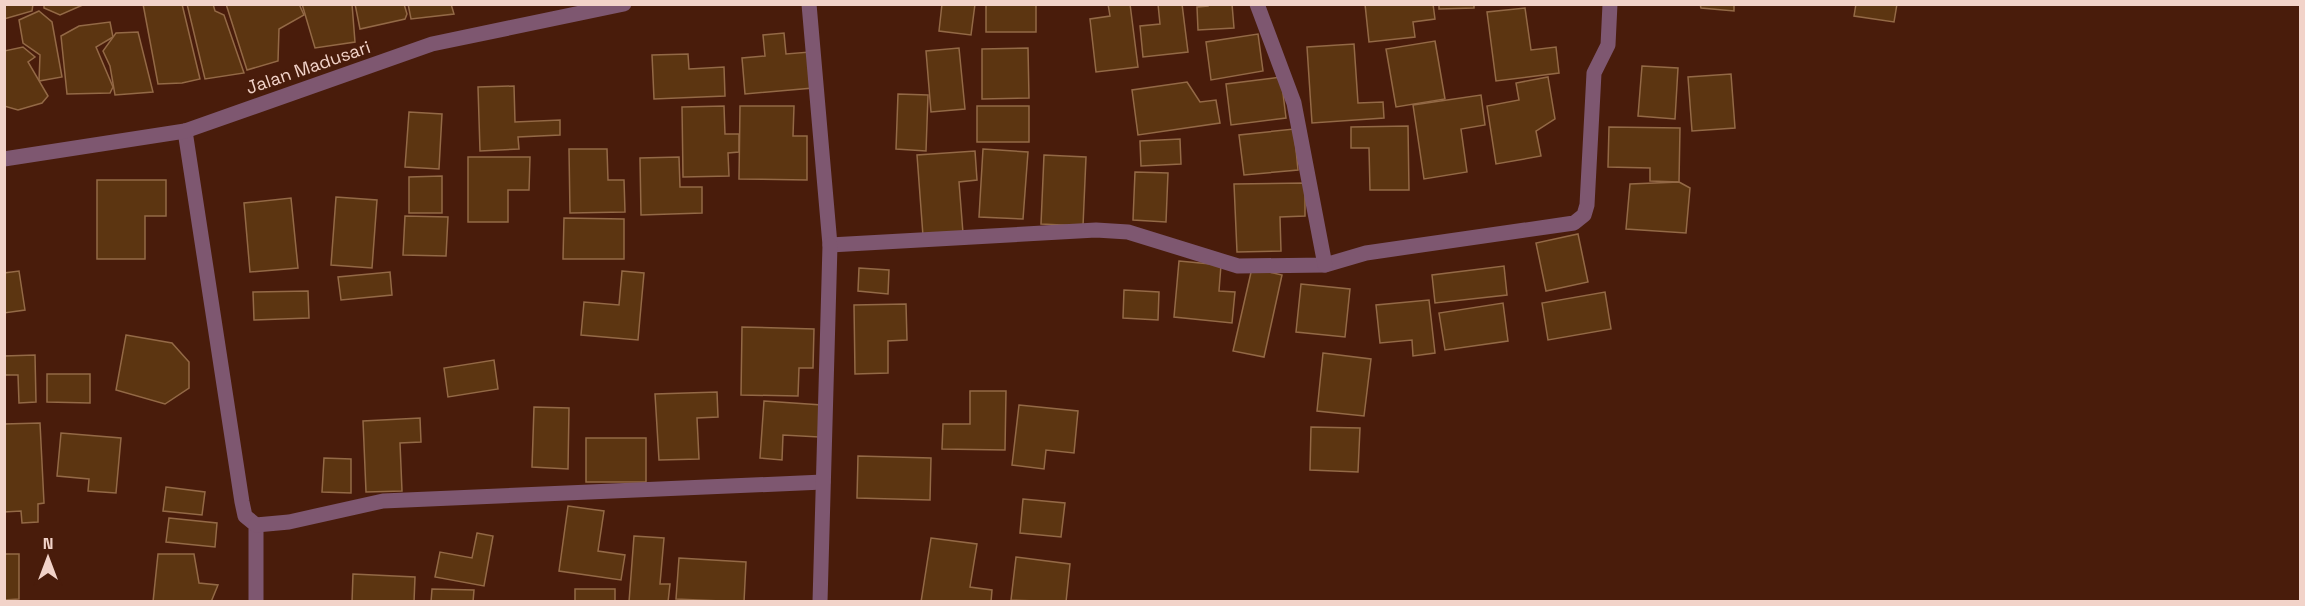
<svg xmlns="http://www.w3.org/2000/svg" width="2305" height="606" font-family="'Space Grotesk',sans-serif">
<rect width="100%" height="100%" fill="#491c0b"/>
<g fill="#5c3511" stroke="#936946" stroke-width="1.5">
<polygon points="4,4 33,4 32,11 4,19"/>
<polygon points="44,4 85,4 60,15 44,8"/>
<polygon points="143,4 182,4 200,79 182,83 158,84"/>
<polygon points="187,4 213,4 215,11 224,15 244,73 205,79"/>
<polygon points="226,4 299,4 304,15 279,29 278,61 247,70"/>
<polygon points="302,4 352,4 355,42 315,48"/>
<polygon points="355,4 404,4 407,14 405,19 360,29"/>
<polygon points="408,4 451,4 454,14 411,19"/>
<polygon points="942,4 975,4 971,35 939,31"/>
<rect x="986" y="4" width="50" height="28"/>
<polygon points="1108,4 1130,4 1138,67 1096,72 1090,19 1110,16"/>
<polygon points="1158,4 1182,4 1188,52 1143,57 1140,26 1160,24"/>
<polygon points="1208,4 1232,4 1234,28 1198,30 1197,7 1208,6"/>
<polygon points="1365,4 1433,4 1435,19 1413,22 1415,37 1369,42"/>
<polygon points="1439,4 1474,4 1474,8 1439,9"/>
<polygon points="1700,4 1734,4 1734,11 1701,8"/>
<polygon points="1856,4 1897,4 1894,22 1854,16"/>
<polygon points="1525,8 1531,50 1556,47 1559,73 1496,81 1487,12"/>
<polygon points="39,11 52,22 62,77 39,81 40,55 23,43 19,20"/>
<polygon points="110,22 113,37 96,47 113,87 110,93 67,94 61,36 79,26"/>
<polygon points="138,32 153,92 115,95 110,66 103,51 116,33"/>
<polygon points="784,33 786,54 810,52 813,88 745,94 742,58 765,56 763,35"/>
<polygon points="1258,34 1263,71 1211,80 1206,42"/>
<polygon points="1435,41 1445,99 1396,107 1386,49"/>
<polygon points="1354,44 1358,103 1383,102 1384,118 1312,123 1307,47"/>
<polygon points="23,47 35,57 28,62 48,96 42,103 18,110 4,106 4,51"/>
<polygon points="959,48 965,109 931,112 926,51"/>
<polygon points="1028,48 1029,98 982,99 982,49"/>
<polygon points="688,54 689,69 724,67 725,96 654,99 652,55"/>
<polygon points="1642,66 1678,68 1675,119 1638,116"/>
<polygon points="1731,74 1735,128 1692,131 1688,77"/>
<polygon points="1281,77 1286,118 1231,125 1226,84"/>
<polygon points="1548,77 1555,119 1536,131 1541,156 1496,164 1487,106 1519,100 1516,83"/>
<polygon points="1187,82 1200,102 1216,100 1220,123 1138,135 1132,90"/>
<polygon points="514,86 515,122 560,120 560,135 518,137 519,149 480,151 478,87"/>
<polygon points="898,94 928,95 926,151 896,149"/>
<polygon points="1481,95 1485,125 1461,129 1467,172 1424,179 1413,105"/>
<polygon points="724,106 725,134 739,134 739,152 728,153 729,176 683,177 682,107"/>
<polygon points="740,106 794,106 793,136 807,136 807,180 739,179"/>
<rect x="977" y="106" width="52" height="36"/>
<polygon points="409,112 442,114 439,169 405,167"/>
<polygon points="1408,126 1409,190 1370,190 1369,148 1351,148 1351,127"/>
<polygon points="1609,127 1680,128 1679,182 1650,181 1650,168 1608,167"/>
<polygon points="1294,129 1298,170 1244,175 1239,135"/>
<polygon points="1180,139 1181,164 1141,166 1140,141"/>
<polygon points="569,149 607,149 608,180 624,180 625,212 570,213"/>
<polygon points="983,149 1028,152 1023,219 979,217"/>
<polygon points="975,151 977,180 959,182 963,233 923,236 917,155"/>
<polygon points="1044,155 1086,157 1083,226 1041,224"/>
<polygon points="468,157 530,157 529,190 508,190 508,222 468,222"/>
<polygon points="679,157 680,187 702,187 702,213 641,215 640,158"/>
<polygon points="1135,172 1168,173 1166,222 1133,220"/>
<polygon points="442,176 442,213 409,213 409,177"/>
<polygon points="97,180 166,180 166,216 145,216 145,259 97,259"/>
<polygon points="1679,182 1690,188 1686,233 1626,229 1630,184"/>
<polygon points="1305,183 1305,216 1280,217 1281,251 1237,252 1234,184"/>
<polygon points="336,197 377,200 372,268 331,265"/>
<polygon points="291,198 298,268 250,272 244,203"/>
<polygon points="405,216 448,217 446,256 403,255"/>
<polygon points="564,218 624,219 624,259 563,259"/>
<polygon points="1578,234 1588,282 1546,291 1536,243"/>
<polygon points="1179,261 1221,265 1219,291 1235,292 1232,323 1174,317"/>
<polygon points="1504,266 1507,295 1435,303 1432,275"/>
<polygon points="859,268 889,270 888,294 858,291"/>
<polygon points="1252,268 1282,275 1264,357 1233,351"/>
<polygon points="19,271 25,310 4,313 4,273"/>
<polygon points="622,271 644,273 638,340 581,335 584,302 619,305"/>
<polygon points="390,272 392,295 341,300 338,277"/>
<polygon points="1301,284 1350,289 1345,337 1296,332"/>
<polygon points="1124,290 1159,292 1158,320 1123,318"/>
<polygon points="308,291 309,318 254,320 253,292"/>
<polygon points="1605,292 1611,329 1548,340 1542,303"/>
<polygon points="1429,300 1435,353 1413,356 1412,340 1380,343 1376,305"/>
<polygon points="1503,303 1508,341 1445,350 1439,313"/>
<polygon points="906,304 907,340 888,341 888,373 855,374 854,305"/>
<polygon points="742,327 814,329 813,368 799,368 798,396 741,395"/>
<polygon points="126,335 172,343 189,362 189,388 165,404 116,390"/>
<polygon points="1323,353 1371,359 1364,416 1317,411"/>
<polygon points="35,355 36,402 19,403 18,375 4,375 4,356"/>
<polygon points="494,360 498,389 448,397 444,368"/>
<polygon points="47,374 90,374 90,403 47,402"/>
<polygon points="970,391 1006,391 1005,450 942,449 943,424 970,424"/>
<polygon points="717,392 718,417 697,418 699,459 659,460 655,394"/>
<polygon points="764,401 822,405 819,437 783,435 782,460 760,458"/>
<polygon points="1019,405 1078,411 1074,453 1046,450 1044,469 1012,465"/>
<polygon points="534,407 569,408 568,469 532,467"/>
<polygon points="420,418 421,442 400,443 402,491 366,492 363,421"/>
<polygon points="40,423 44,503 38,504 38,522 22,523 21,511 4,512 4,424"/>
<polygon points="1311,427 1360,428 1358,472 1310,470"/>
<polygon points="61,433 121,438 116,493 88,491 89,479 57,476"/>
<rect x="586" y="438" width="60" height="44"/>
<polygon points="858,456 931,458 930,500 857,498"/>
<polygon points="324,458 351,459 351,493 322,492"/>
<polygon points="166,487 205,492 202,515 163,511"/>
<polygon points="1023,499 1065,503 1061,537 1020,533"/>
<polygon points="568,506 604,511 598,551 625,555 621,580 559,571"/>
<polygon points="169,518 217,523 215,547 166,542"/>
<polygon points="477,533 493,536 484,586 435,577 440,552 472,558"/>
<polygon points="634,536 664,538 660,584 670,584 668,602 629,602"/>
<polygon points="931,538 977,544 970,587 992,590 991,602 921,602"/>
<polygon points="4,554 19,554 19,599 4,600"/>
<polygon points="158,554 194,554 199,583 218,585 211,602 153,602"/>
<polygon points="1016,557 1070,564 1066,602 1011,600"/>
<polygon points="679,558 746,562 744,602 676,599"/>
<polygon points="353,574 415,577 414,602 352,602"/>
<polygon points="432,589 474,590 473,602 431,602"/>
<rect x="575" y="589" width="40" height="13"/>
</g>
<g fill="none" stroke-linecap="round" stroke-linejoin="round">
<g stroke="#7e5770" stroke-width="15">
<polyline points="809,4 830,245 1096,230 1128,232 1238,266 1325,265 1366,253 1574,223 1584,215 1587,205 1594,73 1608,45 1610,4"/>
<polyline points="1257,4 1294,103 1325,265"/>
<polyline points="185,131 242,502 245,516 256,525 256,602"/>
<polyline points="4,159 185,131 432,44 624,4"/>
<polyline points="256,525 289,522 383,501 823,482"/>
<polyline points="820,602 830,245"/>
</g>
</g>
<g text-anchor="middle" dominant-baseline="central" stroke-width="4.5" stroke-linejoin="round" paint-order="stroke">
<g font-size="18" fill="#f2d3c9" stroke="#491c0b">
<text transform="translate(308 67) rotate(-19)">Jalan Madusari</text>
</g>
</g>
<rect width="2305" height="606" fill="none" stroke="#f2d3c9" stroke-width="12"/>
<g transform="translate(48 558)" stroke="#491c0b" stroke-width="4.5" paint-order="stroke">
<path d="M0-4.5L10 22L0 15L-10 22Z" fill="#f2d3c9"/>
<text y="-9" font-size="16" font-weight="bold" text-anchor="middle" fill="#f2d3c9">N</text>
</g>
</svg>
